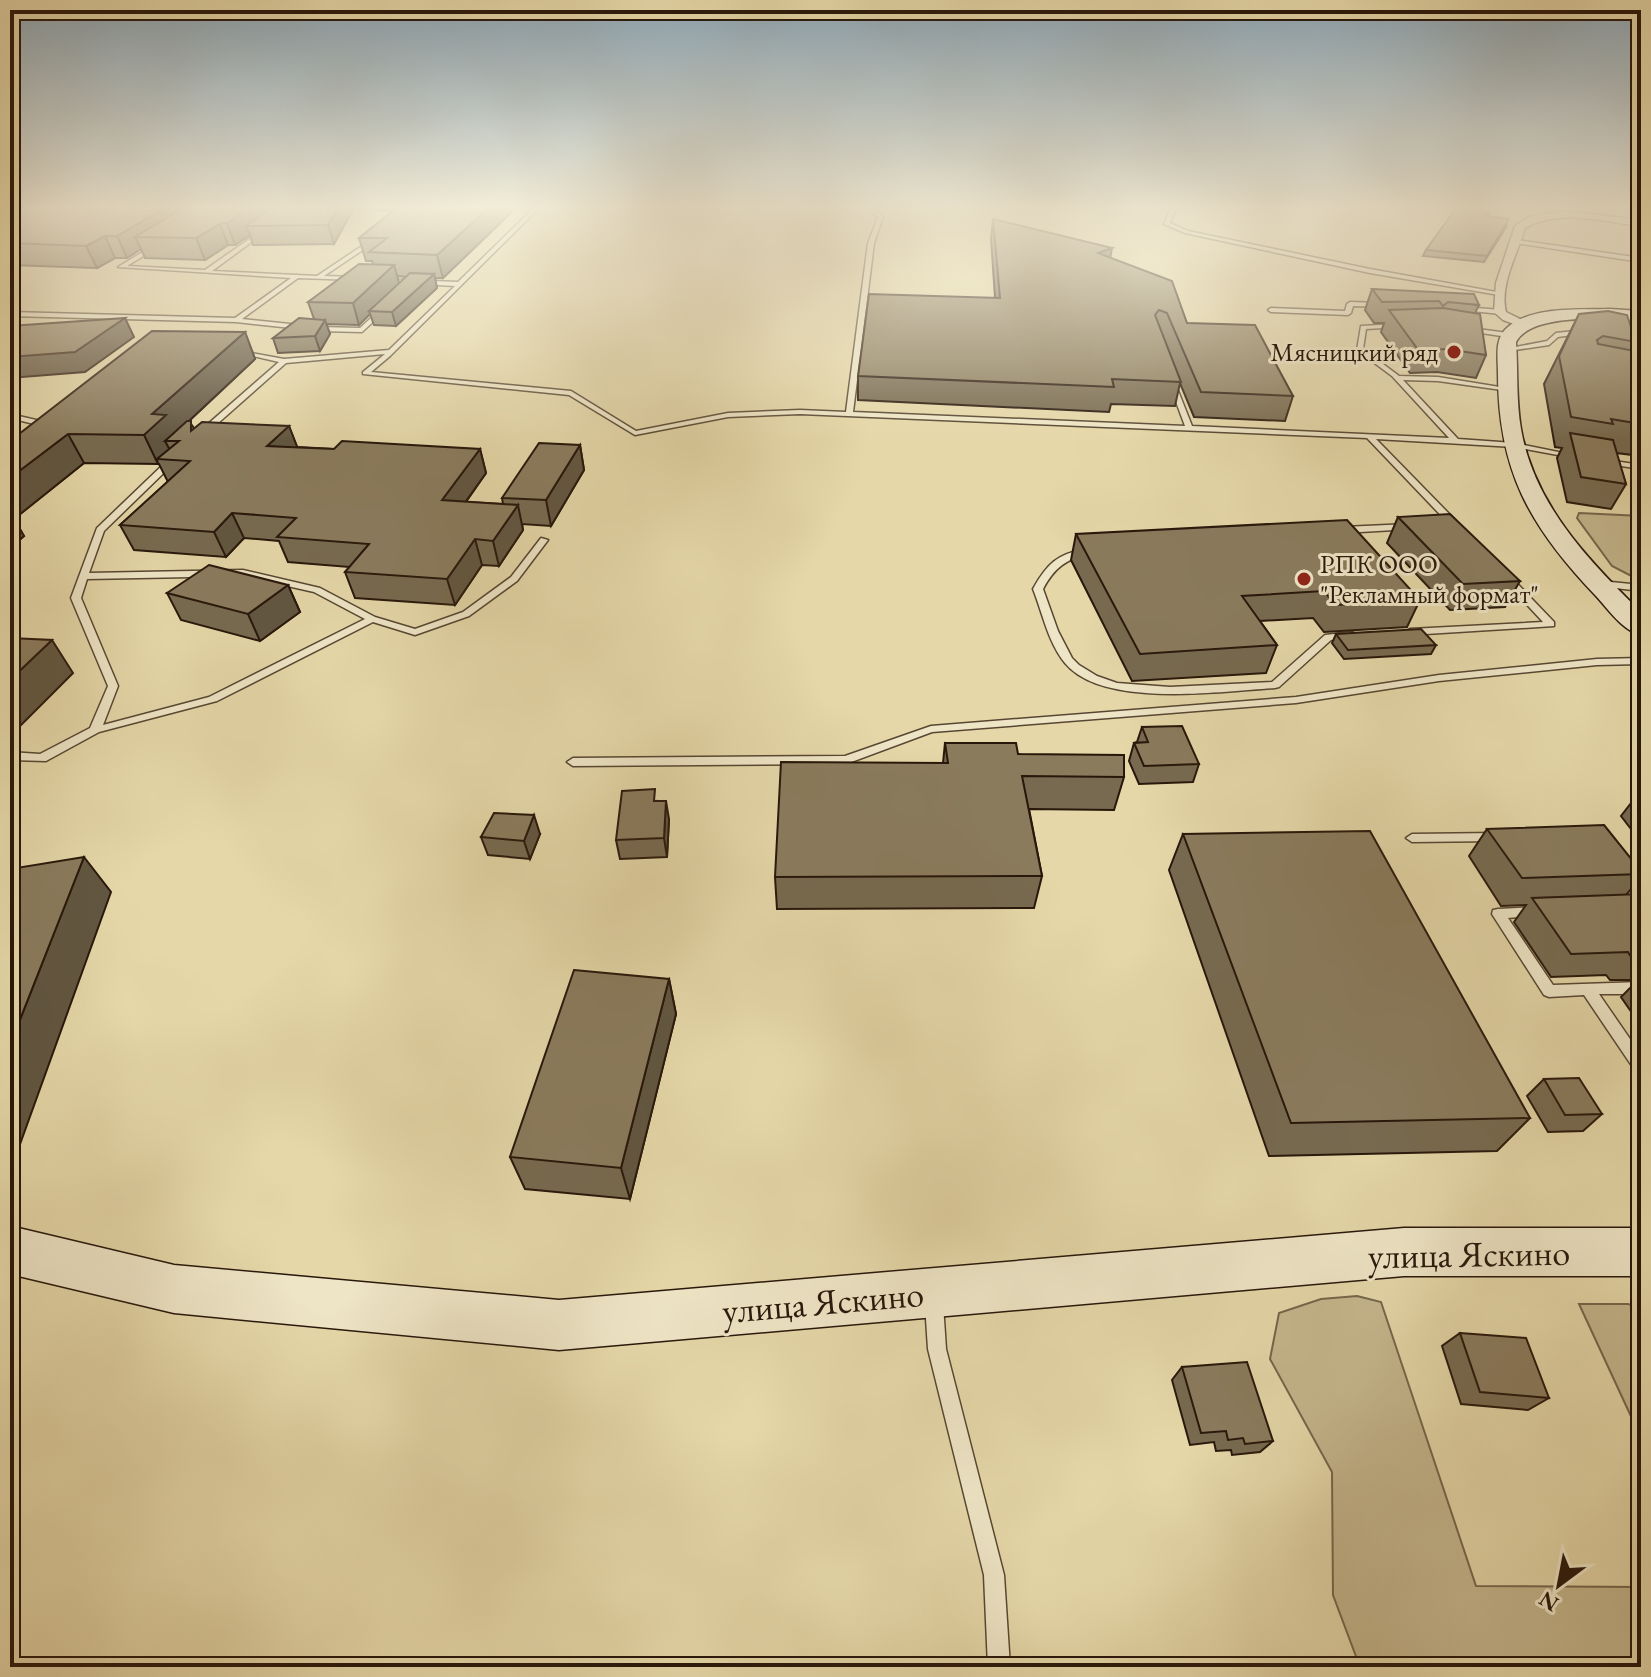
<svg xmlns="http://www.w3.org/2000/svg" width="1651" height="1677" font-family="'EB Garamond',serif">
<rect width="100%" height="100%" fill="#e5d7a8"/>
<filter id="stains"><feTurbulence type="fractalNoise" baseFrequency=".0025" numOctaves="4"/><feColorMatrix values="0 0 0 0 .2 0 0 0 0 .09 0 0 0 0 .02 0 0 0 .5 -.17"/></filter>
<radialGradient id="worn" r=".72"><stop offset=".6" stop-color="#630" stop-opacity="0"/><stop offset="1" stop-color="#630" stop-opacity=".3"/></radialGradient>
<g fill="#c5b68d" stroke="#76664c" stroke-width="2">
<polygon points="1579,513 1641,516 1641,581 1612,566 1577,518"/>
<polygon points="1357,1296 1381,1302 1476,1586 1641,1587 1641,1667 1360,1667 1333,1595 1332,1472 1270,1359 1279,1313 1321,1299"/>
<polygon points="1579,1304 1628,1304 1641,1308 1641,1438"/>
</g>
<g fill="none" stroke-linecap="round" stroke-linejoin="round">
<defs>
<g id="lane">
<polygon points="536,206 541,206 390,356 371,372 571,391 636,431 728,413 800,410 846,412 868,243 878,217 866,209 858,206 870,207 883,217 874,243 853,412 1185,426 1169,383 1172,381 1175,383 1192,426 1449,438 1392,376 1357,350 1361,326 1399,324 1401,327 1366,329 1363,349 1399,376 1438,377 1512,389 1509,391 1438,381 1403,380 1458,439 1514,443 1578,456 1574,458 1514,447 1376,439 1459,524 1459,528 1453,528 1367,438 800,414 728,417 635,435 569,395 363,374 363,372 385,354 286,363 207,433 200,431 279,362 235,352 235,350 284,359 389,350 455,286 385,282 383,279 458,282"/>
<polygon points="1180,206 1176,209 1170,223 1188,231 1370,269 1502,293 1499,295 1370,273 1185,233 1164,224 1172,207"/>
<polygon points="262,230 264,233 212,271 317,276 374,238 379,239 324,276 354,277 356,280 298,278 242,319 319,327 360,328 382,308 387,309 362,332 319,331 236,322 10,316 10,312 235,318 291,278 118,267 156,244 158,247 127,266 205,270"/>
<polygon points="1517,240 1641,258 1641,262 1515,243"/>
<polygon points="1350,302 1382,303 1385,305 1382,307 1353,306 1351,313 1348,315 1271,312 1268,310 1271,308 1345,311 1347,304"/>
<polygon points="1464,307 1501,310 1504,312 1501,314 1462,310"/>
<polygon points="1470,328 1508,333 1511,335 1508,337 1468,331 1468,329"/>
<polygon points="1584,330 1587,332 1586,333 1558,337 1549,345 1508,351 1505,349 1547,341 1556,333"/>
<polygon points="10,414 45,422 46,424 42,426 10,418"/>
<path d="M170,458L177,460L104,531L89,573L243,570L320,588L375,617L415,629L463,612L511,577L541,538L548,540L517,581L469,616L415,635L373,622L217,701L99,732L46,761L10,760V752L40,754L90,728L108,686L71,598L97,528ZM243,576L314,592L365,619L209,697L103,725L118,686L81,598L87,579Z"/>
<polygon points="1601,459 1641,465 1641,469 1601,463"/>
<polygon points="1409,524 1412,525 1412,529 1343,533 1339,530 1343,527"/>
<path d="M1086,549L1089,550V554C1066,559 1054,568 1043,589L1058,631L1072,658L1079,665L1097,676L1117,683L1170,687L1272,682L1325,635L1352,632L1357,635L1352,638L1331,640L1279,687L1275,688C1221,691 1103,709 1065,663C1048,642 1043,614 1033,589C1047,564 1057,554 1086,549Z"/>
<polygon points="1505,573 1508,574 1554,622 1554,626 1410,635 1405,632 1410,629 1543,622 1502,578 1500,576"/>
<polygon points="1601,581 1641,585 1641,591 1598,586 1596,584"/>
<polygon points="1641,658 1641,664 1597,665 1439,681 1296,703 932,732 846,764 573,766 567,762 573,758 845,756 931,726 1296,697 1439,675 1597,659"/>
<polygon points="1497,833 1503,837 1497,841 1412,842 1406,838 1412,834"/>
<path d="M1626,867C1639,872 1641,884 1641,896L1637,894L1620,872L1622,869Z"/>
<polygon points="1534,907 1539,909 1540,912 1539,915 1508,918 1553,985 1641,982 1641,994 1599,994 1641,1055 1641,1073 1636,1072 1584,995 1549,997 1544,995 1492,914 1493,910 1498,909"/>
<polygon points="934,1295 940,1298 943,1304 946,1349 1004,1575 1010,1667 988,1667 984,1575 928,1349 925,1304 928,1298"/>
</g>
<path id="street" d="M1563,211L1641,220V226C1603,222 1560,208 1525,228C1518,253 1499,285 1506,312L1528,323L1522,327L1503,320L1494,312L1496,283L1515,226L1529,217Z"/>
<g id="secondary">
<path d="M1610,309L1641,311V321C1611,319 1532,312 1516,342C1518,371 1516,400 1521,429C1534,504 1588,560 1641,612V635C1623,631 1608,609 1596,596C1529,526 1498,470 1498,373C1498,357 1494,338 1508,327C1533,306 1579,310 1610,309Z"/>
<polygon points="10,1226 174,1265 559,1300 1404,1228 1641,1228 1641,1276 1404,1276 559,1350 174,1313 10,1274"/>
</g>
</defs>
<use href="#lane" stroke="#574732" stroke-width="3"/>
<use href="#street" stroke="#574732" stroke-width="3"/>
<use href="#secondary" stroke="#28170b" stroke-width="3"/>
<use href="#lane" fill="#eee5c6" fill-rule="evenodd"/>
<use href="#street" fill="#eee5c6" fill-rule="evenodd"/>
<use href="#secondary" fill="#eee5c6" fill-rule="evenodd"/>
</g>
<g fill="#776a50" stroke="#28170b" stroke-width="2" fill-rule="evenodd">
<polygon points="10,206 355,206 334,244 253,245 250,235 235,245 228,245 205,260 145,258 141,249 127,258 115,258 97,268 10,265"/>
<path d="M356,206H518L443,278H435L437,288L396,326L374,325L370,314L359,325L326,324L330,334L320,351L278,353L273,338L314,319L308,302L373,264L372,261H366L359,238L393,211L357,209ZM397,276L407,277L399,284Z"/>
<polygon points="1487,216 1507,226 1484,262 1423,256 1426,250"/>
<polygon points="993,219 1110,258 1187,323 1293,396 1285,421 1194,417 1180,383 1175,406 1111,404 1109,412 858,400 858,376 995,297 991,239"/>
<polygon points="1372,289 1479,305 1475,313 1486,355 1476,378 1437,372 1410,373 1381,332 1384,323 1374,323 1365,310"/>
<polygon points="1579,314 1636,342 1632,350 1641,356 1641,456 1616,453 1626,484 1611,509 1567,502 1557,458 1562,448 1555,447 1544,384"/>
<polygon points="245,332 255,359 189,421 194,428 289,426 297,447 334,449 480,449 486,473 466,502 503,504 502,498 580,445 584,470 551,526 522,524 523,530 499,566 482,565 455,605 355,598 345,572 350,567 288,562 279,541 244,538 226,557 134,550 120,525 168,482 159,464 84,463 14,519 24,536 10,548 10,441"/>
<polygon points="1398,517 1520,581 1505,607 1450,610 1387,543"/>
<polygon points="1076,534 1420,600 1407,627 1324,632 1313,618 1260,621 1277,645 1266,673 1132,681 1071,560"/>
<polygon points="288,585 300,612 260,641 181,620 167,593"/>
<polygon points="1336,634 1436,645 1431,654 1344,659 1332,643"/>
<polygon points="1142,727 1199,764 1193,782 1139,784 1129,761 1134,743 1137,742"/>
<polygon points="945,743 1018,754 1124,777 1114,810 1029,809 1042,876 1034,908 777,909 775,877 943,763"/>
<polygon points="1635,798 1641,798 1641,842 1621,816"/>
<polygon points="657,801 669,819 667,857 620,859 616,840"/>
<polygon points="1487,829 1641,871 1641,877 1626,895 1641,894 1641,1026 1621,997 1638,980 1610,980 1606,975 1551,977 1514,922 1526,905 1501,906 1469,856"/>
<polygon points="540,834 530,859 488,855 481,837"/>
<polygon points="1183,834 1530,1118 1497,1151 1269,1156 1169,870"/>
<polygon points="669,979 676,1014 630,1199 525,1189 510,1157"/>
<polygon points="1544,1079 1602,1114 1583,1131 1548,1132 1527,1096"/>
<polygon points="1460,1333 1549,1398 1528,1410 1461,1404 1442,1346"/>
<polygon points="1182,1367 1273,1441 1260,1452 1232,1455 1231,1450 1216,1451 1214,1442 1190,1445 1172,1380"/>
</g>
<g fill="#615641" stroke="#28170b" stroke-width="2">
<polygon points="168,206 210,206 135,237 141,249 127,258 117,236"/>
<polygon points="253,206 290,206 246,226 250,235 235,245 227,223"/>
<polygon points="339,206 355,206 334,244 328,225"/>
<polygon points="491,206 518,206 443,278 437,255"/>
<polygon points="220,224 228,245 205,260 196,238"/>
<polygon points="105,236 115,258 97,268 86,246"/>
<polygon points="1112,248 1108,269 1098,253"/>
<polygon points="394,265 400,286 369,311 370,314 359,325 353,303"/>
<polygon points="434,274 437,288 396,326 392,312"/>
<polygon points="125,318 134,337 85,372 10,378 10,357"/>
<polygon points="325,320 330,334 320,351 315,336"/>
<polygon points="245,332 255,359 175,434 165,441 171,452 157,459 158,464 144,435 152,414"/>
<polygon points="289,426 298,449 267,446"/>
<polygon points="68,434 84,463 14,519 24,536 10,548 10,478"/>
<polygon points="580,445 584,470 551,526 546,500"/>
<polygon points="480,449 486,473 449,525 442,500"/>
<polygon points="518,505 523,530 499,566 493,541"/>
<polygon points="232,513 244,538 226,557 214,532"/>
<polygon points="475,539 482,565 455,605 447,579"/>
<polygon points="288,585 300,612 260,641 248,614"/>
<polygon points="52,640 73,673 10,736 10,680"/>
<polygon points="666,801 669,819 667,857 664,838"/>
<polygon points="534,815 540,834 530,859 524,841"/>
<polygon points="84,857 111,892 10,1172 10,1045"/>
<polygon points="669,979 676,1014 630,1199 621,1168"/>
</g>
<g fill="#8a7b5d" stroke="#28170b" stroke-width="2">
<polygon points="10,206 168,206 117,236 105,236 86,246 10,243"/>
<polygon points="186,206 253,206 227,223 220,224 196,238 135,237"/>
<polygon points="274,206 339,206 328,225 246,226"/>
<polygon points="399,206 491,206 437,255 369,252 387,238 359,238"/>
<polygon points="1456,208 1489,213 1487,216 1509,219 1487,256 1426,250"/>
<polygon points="993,219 1112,248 1098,253 1172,281 1187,323 1255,325 1293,396 1201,392 1167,313 1159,310 1155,315 1181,382 1112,379 1114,387 858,376 869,294 1000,298"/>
<polygon points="359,264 394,265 353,303 308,302"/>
<polygon points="410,273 434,274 392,312 369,311"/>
<polygon points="1372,289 1474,294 1479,305 1448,302 1443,306 1439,301 1382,302"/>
<polygon points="1443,308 1480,314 1486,355 1446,349 1419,351 1389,310"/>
<polygon points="1608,311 1627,315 1636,342 1603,336 1597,340 1598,344 1640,352 1641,356 1641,424 1611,419 1613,424 1571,417 1559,356 1579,314"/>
<polygon points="125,318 75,352 10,357 10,326"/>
<polygon points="299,318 325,320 315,336 273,338"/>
<polygon points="152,331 245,332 152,414 166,415 144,435 68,434 10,478 10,441"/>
<polygon points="187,421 191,421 191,431 202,422 289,426 267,446 334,449 342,441 480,449 442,500 518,505 493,541 475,539 447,579 345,572 369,544 277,537 296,518 232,513 214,532 120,525 190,461 157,459 179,441 165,441"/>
<polygon points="1570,433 1613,440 1626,484 1581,477"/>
<polygon points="539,443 580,445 546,500 502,498"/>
<polygon points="1450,514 1520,581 1463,584 1398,517"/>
<polygon points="1347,520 1420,600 1335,605 1324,591 1242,596 1277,645 1140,654 1076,534"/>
<polygon points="209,565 288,585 248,614 167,593"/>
<polygon points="1421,629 1436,645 1348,650 1336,634"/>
<polygon points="10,638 52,640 10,680"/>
<polygon points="1182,726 1199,764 1144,766 1134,743 1148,742 1142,727"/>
<polygon points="945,743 1016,743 1018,754 1124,755 1124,777 1022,776 1042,876 775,877 781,762 948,763"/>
<polygon points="655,789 654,801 666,801 664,838 616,840 622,791"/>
<polygon points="1635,798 1641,798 1641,805"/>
<polygon points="494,813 534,815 524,841 481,837"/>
<polygon points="1604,825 1641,871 1641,874 1522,878 1487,829"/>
<polygon points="1370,831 1530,1118 1291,1123 1183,834"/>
<polygon points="84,857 10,1045 10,869"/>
<polygon points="1641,894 1641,957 1631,957 1628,952 1571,954 1532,898"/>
<polygon points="574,970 669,979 621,1168 510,1157"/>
<polygon points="1579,1078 1602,1114 1565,1115 1544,1079"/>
<polygon points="1460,1333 1526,1338 1549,1398 1480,1392"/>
<polygon points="1247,1362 1273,1441 1245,1444 1243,1438 1228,1440 1226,1431 1201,1433 1182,1367"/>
</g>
<linearGradient id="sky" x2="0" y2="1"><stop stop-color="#8da8b9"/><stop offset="0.47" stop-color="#f3edd8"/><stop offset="1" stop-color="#f3edd8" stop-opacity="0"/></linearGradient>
<rect width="1651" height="441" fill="url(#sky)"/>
<g fill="#8f2418" stroke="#eee5c6" stroke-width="3">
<circle cx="1454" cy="352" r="8"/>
<circle cx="1304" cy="579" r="8"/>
</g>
<g text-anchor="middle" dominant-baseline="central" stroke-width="6" stroke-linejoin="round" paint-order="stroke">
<g font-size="26" fill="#28170b" stroke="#eee5c6" text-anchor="end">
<text x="1438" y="352">Мясницкий ряд</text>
<text x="1320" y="564" text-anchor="start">РПК ООО<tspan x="1320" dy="30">"Рекламный формат"</tspan></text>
</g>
<g font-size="36" fill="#28170b" stroke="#eee5c6">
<text transform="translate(1469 1254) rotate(-1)">улица Яскино</text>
<text transform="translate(823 1302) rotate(-5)">улица Яскино</text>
</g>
</g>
<rect width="1651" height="1677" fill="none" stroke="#e5d7a8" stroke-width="40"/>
<rect x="12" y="12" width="1627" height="1653" fill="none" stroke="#28170b" stroke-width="4"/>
<rect x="20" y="20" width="1611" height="1637" fill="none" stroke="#28170b" stroke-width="2"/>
<g transform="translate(1559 1585) rotate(212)" stroke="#eee5c6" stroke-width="6" paint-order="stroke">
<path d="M0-6L14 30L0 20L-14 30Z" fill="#28170b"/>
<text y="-12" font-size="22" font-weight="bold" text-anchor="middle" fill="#28170b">N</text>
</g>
<rect width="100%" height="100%" filter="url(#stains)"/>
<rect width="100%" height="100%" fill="url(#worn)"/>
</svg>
